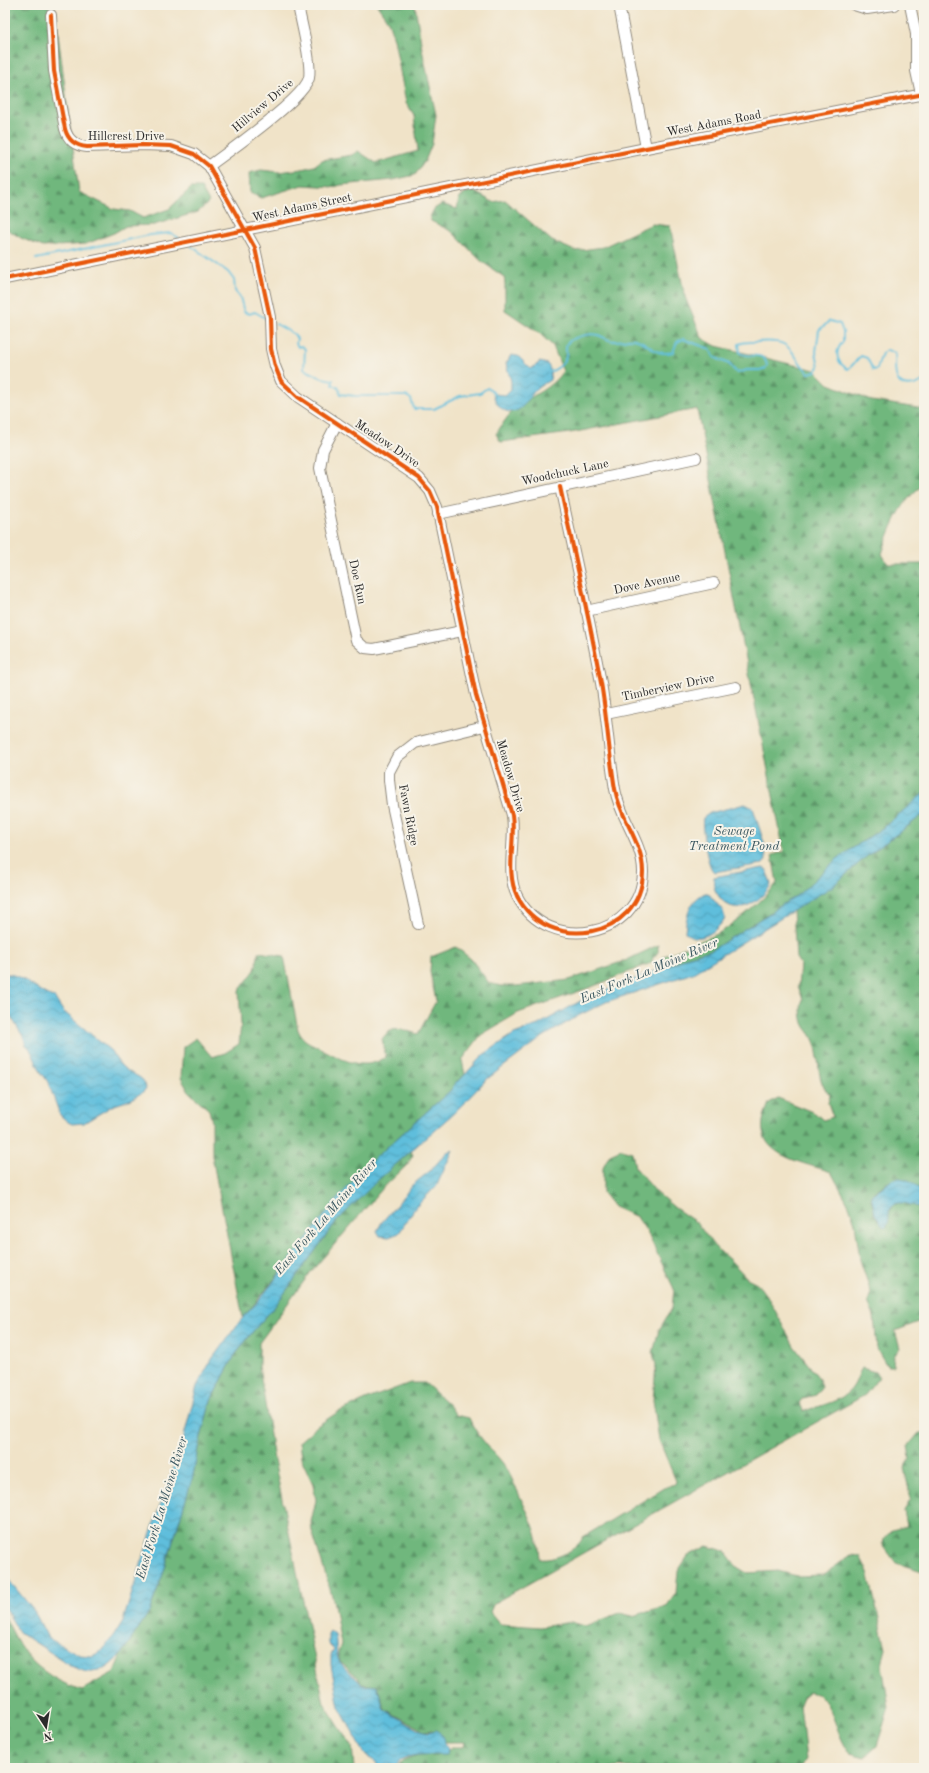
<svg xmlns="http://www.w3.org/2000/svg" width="929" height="1773" font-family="'Old Standard TT',serif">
<defs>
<pattern id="forest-firs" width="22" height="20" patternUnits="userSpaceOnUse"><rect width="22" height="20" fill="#6fb77d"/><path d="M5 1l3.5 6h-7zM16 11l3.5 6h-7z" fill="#5b9567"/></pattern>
<pattern id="water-waves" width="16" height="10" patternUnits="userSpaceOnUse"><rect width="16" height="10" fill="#5ebedc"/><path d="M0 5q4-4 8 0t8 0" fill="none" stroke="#4e9bb3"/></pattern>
</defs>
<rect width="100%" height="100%" fill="#f7f3e8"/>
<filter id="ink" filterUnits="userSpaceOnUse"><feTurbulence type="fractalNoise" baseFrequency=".025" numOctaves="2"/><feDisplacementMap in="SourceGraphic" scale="8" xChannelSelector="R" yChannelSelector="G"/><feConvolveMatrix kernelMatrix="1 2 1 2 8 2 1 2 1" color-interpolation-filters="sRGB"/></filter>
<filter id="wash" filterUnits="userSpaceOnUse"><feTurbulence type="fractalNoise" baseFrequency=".012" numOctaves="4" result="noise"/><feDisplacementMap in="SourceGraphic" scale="16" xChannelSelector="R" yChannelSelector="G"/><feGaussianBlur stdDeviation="0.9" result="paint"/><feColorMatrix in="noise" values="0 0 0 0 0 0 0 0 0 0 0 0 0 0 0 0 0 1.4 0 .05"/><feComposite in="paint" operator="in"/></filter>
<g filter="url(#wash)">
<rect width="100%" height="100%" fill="#f0e3c8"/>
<g fill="url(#forest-firs)" stroke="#4d7154" fill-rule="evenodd">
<polygon points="5,5 54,5 79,192 114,209 130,211 143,218 169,209 191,188 201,188 209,202 198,212 154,225 126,226 114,233 86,244 43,247 21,238 5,228"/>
<polygon points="377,5 415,5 422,49 436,115 432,144 425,161 415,175 393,180 341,185 334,187 303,185 261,198 250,193 249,173 261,170 279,172 302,169 314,166 322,160 352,155 358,151 376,163 418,151 414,116 406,103 394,39 388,21"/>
<path d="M471,190L493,202L505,200L552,241L575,251L603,247L652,224L670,226L685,297L702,338L716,346L815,370L829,384L872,401L924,409V485C903,496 889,532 882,554L888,564H924V793L884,827L837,859L799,894L712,950L686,957L664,967V956C680,949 697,943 713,936C732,927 764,900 777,883L772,855L784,852L697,409L570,433L501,442L496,434C502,425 509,413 517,407C533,394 551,389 563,371L553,346L539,333L505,310V284L504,277L481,261L451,231L431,221L430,217L434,209L442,204L457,209L459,198Z"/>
<path d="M924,814V1076L919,1081L924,1104L921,1112L924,1115V1320L895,1331L900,1348L894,1355L893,1366H887L877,1349L874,1316L868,1302L871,1292L860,1260L855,1223L848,1203L831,1172C807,1163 757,1157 763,1121C764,1115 767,1109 769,1103L778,1098L815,1113L823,1120L833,1117L828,1103L830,1095C814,1080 822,1057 813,1039C811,1033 805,1029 803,1023C801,1015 800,1007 803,999L798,987L800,964L796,958L793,910L833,886L867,856ZM892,1180L918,1187L923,1202L919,1207L912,1204L900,1202L894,1205L889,1212L878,1221L871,1200L875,1191Z"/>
<path d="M658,945V952L653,958L651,963L594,986L518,1013L481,1035L462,1060L465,1075L456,1082L451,1090L365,1167L243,1318L212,1156V1122L209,1110L189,1092L181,1078L183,1047L196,1038L212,1057L225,1053L239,1044L241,1024L239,991L255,970L259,952L284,956L298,1030C304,1043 310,1042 322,1049C343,1060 363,1072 386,1057L382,1039C393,1024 402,1030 418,1034L436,1001L430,972L431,957L456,947L471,959L489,983L501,986H516L569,980L627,960Z"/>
<path d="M621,1149L632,1152L635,1167L656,1192L675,1208L697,1223L714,1246L732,1262L747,1278L757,1283L770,1301L794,1346L818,1377L822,1387L816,1395L803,1398L799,1403L804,1411C821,1405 844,1402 854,1385C857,1380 858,1374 862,1368L875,1372L879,1377L865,1395L494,1603L490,1612L500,1624L540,1627L571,1622L585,1626L620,1613L632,1616L666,1607L676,1593L678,1571L688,1556L707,1546L725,1551L737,1567L747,1573L778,1571L797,1576L823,1575L851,1555L860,1556L868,1572L886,1648L882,1665L889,1707L877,1746L865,1757L850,1753C837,1738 833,1705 819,1695C817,1694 812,1693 810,1692L803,1698L800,1705L806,1760L802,1767L396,1768C408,1752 428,1755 447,1752L451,1747H464L465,1742H446L432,1730L424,1731L385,1709L377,1686L362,1684L358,1677L340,1662L338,1653L341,1644L333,1599L312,1531L311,1522L316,1500L313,1484L301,1458L299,1442L317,1426L338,1412L373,1397L410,1383H425L449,1405L456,1415L469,1418C476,1435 490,1448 502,1462C509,1471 513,1482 518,1492C530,1519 538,1528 540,1559C554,1561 578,1550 583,1537L668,1486L675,1484L676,1481L659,1440L653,1400L656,1365L653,1353L659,1330L672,1308L674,1289L647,1232L637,1217L614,1207L603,1193V1167L610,1154Z"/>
<path d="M411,1151L413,1155L407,1165L383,1188L310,1273L259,1343V1366L274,1460L324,1703L352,1746L354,1768H5V1617C11,1629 17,1642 25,1653C38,1670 61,1684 82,1690L114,1672L121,1655L149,1612L163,1574L193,1476L198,1448L211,1400L235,1355L254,1330L275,1306L336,1222L378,1180Z"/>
<polygon points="919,1433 924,1433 924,1595 921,1585 924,1577 922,1571 896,1563 883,1545 884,1539 892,1530 907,1526 904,1511 911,1499 904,1468 910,1458 908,1446"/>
</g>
<g fill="url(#water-waves)" stroke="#447484">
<path d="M511,355L518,356L531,369L540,362L547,364C551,368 551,374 550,380C544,384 537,387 533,393C529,398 524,407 518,410C506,416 496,406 493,394L506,395L511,390V381L506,364Z"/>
<polygon points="924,793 924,814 867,856 833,886 693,973 606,1002 580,1015 543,1037 487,1079 455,1112 378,1180 336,1222 275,1306 254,1330 235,1355 211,1400 198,1448 193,1476 163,1574 149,1612 121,1655 110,1665 104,1669 86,1672 73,1667 19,1632 5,1608 5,1570 8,1579 34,1611 48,1638 80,1655 92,1656 100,1652 113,1637 123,1621 160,1505 183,1440 197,1386 212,1359 240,1321 260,1299 334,1203 365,1167 451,1090 456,1082 460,1080 483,1055 514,1034 538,1025 584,999 678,962 686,957 712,950 799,894 837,859 884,827"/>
<path d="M745,804L753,808L764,843L766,860L763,864L714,872C707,867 701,827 703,818L710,813Z"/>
<path d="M763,868L767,870L771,885C759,904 733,919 718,895C714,890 713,884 714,877Z"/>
<path d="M705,893H708L723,911L725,918C717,932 698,945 685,932C686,916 690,900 705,893Z"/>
<path d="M5,974C23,973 38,994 54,997L63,1011L111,1051C115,1058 121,1067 128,1071C136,1077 144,1076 146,1088L144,1091L132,1099L112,1106L84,1123L72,1124L68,1122L60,1115L48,1082L41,1072L30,1049L26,1045L24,1038L5,1007Z"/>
<polygon points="453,1150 437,1185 415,1208 399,1233 389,1237 380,1236 377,1231 382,1222 405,1195 411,1186 430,1171 447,1152"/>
<path d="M899,1178C913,1179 926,1190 923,1205L919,1207C909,1205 891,1196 889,1214C889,1219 889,1222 886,1227L882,1226L875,1214L871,1195L892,1180Z"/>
<path d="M330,1631L335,1635C337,1644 335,1654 340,1663C345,1671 356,1674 362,1685L377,1686L384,1709L417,1729L428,1732L437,1730L441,1734L448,1749L446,1755C430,1756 403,1750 395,1768H378L376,1762L366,1756L339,1707L331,1665V1655L334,1650L328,1644V1634Z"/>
</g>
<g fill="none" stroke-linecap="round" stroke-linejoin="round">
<g stroke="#5ebedc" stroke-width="2">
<polyline points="191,246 228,272 234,280 235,291 240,297 244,312 249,314 255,312 265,318"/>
<polyline points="36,259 150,235 171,233 179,238"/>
<polyline points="276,324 294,334 297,339 296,343 298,347 301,346 305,349 304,369 322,378 333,380 333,385 338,387 341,394 355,396 406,396 411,399 414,409 434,409 460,396 480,393 487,388 490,389 495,395"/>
<path d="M548,373C555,370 565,364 566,356C567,348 563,343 573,339C579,336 591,333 598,335C604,337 608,341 615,341C621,341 628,338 634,339C651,342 652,357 673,352L677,342L683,339L710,349L714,357L729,364L737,373L747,370H764L767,366C765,350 750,359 740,353L739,344C745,341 751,342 757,342C797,339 786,351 809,373L816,371L819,367L816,352L819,330L830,321L840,324L843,332V342C834,351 836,363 848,369C854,365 856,360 861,356L867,358L873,370L877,369L882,353L887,350L895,353C896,360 894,368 896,375C899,390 915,387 924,380"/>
</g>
</g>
</g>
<g filter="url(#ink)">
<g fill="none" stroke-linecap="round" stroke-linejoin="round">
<defs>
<g id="minor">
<polyline points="619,5 646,148"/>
<polyline points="854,5 867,9 894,5"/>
<polyline points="910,5 916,34 916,71 921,94"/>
<path d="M51,15L54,71L65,129C68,140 76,146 87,147L142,145L171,146L194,154L209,166L255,248L270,317L271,349L275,366L281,381L298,397L419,478L430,491L437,507L476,695L512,815C516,842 505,871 517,896C548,956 642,938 643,872C643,842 620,819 615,789C609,754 607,718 601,683C589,617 574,552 560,487"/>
<path d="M209,166C229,151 304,99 309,78C312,61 301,23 298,5"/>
<polyline points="5,279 646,148 924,94"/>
<polyline points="337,423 323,450 320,468 356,640 365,648 374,649 462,631"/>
<polyline points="438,514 696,458"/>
<polyline points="586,611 714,583"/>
<polyline points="606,714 736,687"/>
<polyline points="418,924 392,805 389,780 389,772 397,757 415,743 484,726"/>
</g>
</defs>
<use href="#minor" stroke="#8e877a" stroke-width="12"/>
<use href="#minor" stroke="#fff" stroke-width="10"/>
<defs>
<g id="cycleway">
<path d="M51,15L54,71L65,129C68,140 76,146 87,147L142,145L171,146L194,154L209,166L255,248L270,317L271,349L275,366L281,381L298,397L419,478L430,491L437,507L476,695L512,815C516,842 505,871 517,896C548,956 642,938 643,872C643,842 620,819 615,789C609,754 607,718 601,683C589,617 574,552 560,487"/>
<polyline points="5,279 646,148 924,94"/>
</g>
</defs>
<use href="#cycleway" stroke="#f7f3e8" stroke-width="6"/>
<use href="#cycleway" stroke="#e8590c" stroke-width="4"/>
</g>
</g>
<g text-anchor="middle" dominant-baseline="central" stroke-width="4" stroke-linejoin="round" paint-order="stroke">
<g font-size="12" fill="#2b2b2b" stroke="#f7f3e8">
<text transform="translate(263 106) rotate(-40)">Hillview Drive</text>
<text transform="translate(714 124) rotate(-11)">West Adams Road</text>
<text x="126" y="137">Hillcrest Drive</text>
<text transform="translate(302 208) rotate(-12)">West Adams Street</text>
<text transform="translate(387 444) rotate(34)">Meadow Drive</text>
<text transform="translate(565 473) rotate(-12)">Woodchuck Lane</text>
<text transform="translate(357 582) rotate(78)">Doe Run</text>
<text transform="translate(647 584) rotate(-12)">Dove Avenue</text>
<text transform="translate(668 688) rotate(-12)">Timberview Drive</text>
<text transform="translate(510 776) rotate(74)">Meadow Drive</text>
<text transform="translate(408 815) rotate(79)">Fawn Ridge</text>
</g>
<g font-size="13" font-style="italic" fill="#3a5760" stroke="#f7f3e8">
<text x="734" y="831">Sewage<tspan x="734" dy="15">Treatment Pond</tspan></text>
<text transform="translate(649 971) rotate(-23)">East Fork La Moine River</text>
<text transform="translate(326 1217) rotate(-49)">East Fork La Moine River</text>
<text transform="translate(162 1508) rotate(-73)">East Fork La Moine River</text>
</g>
</g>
<rect width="929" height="1773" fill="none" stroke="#f7f3e8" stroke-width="20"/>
<g transform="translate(46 1727) rotate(168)" stroke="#f7f3e8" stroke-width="3" paint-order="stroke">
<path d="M0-3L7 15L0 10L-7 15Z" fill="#2b2b2b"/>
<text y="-6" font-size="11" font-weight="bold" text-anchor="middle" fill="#2b2b2b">N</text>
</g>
</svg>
